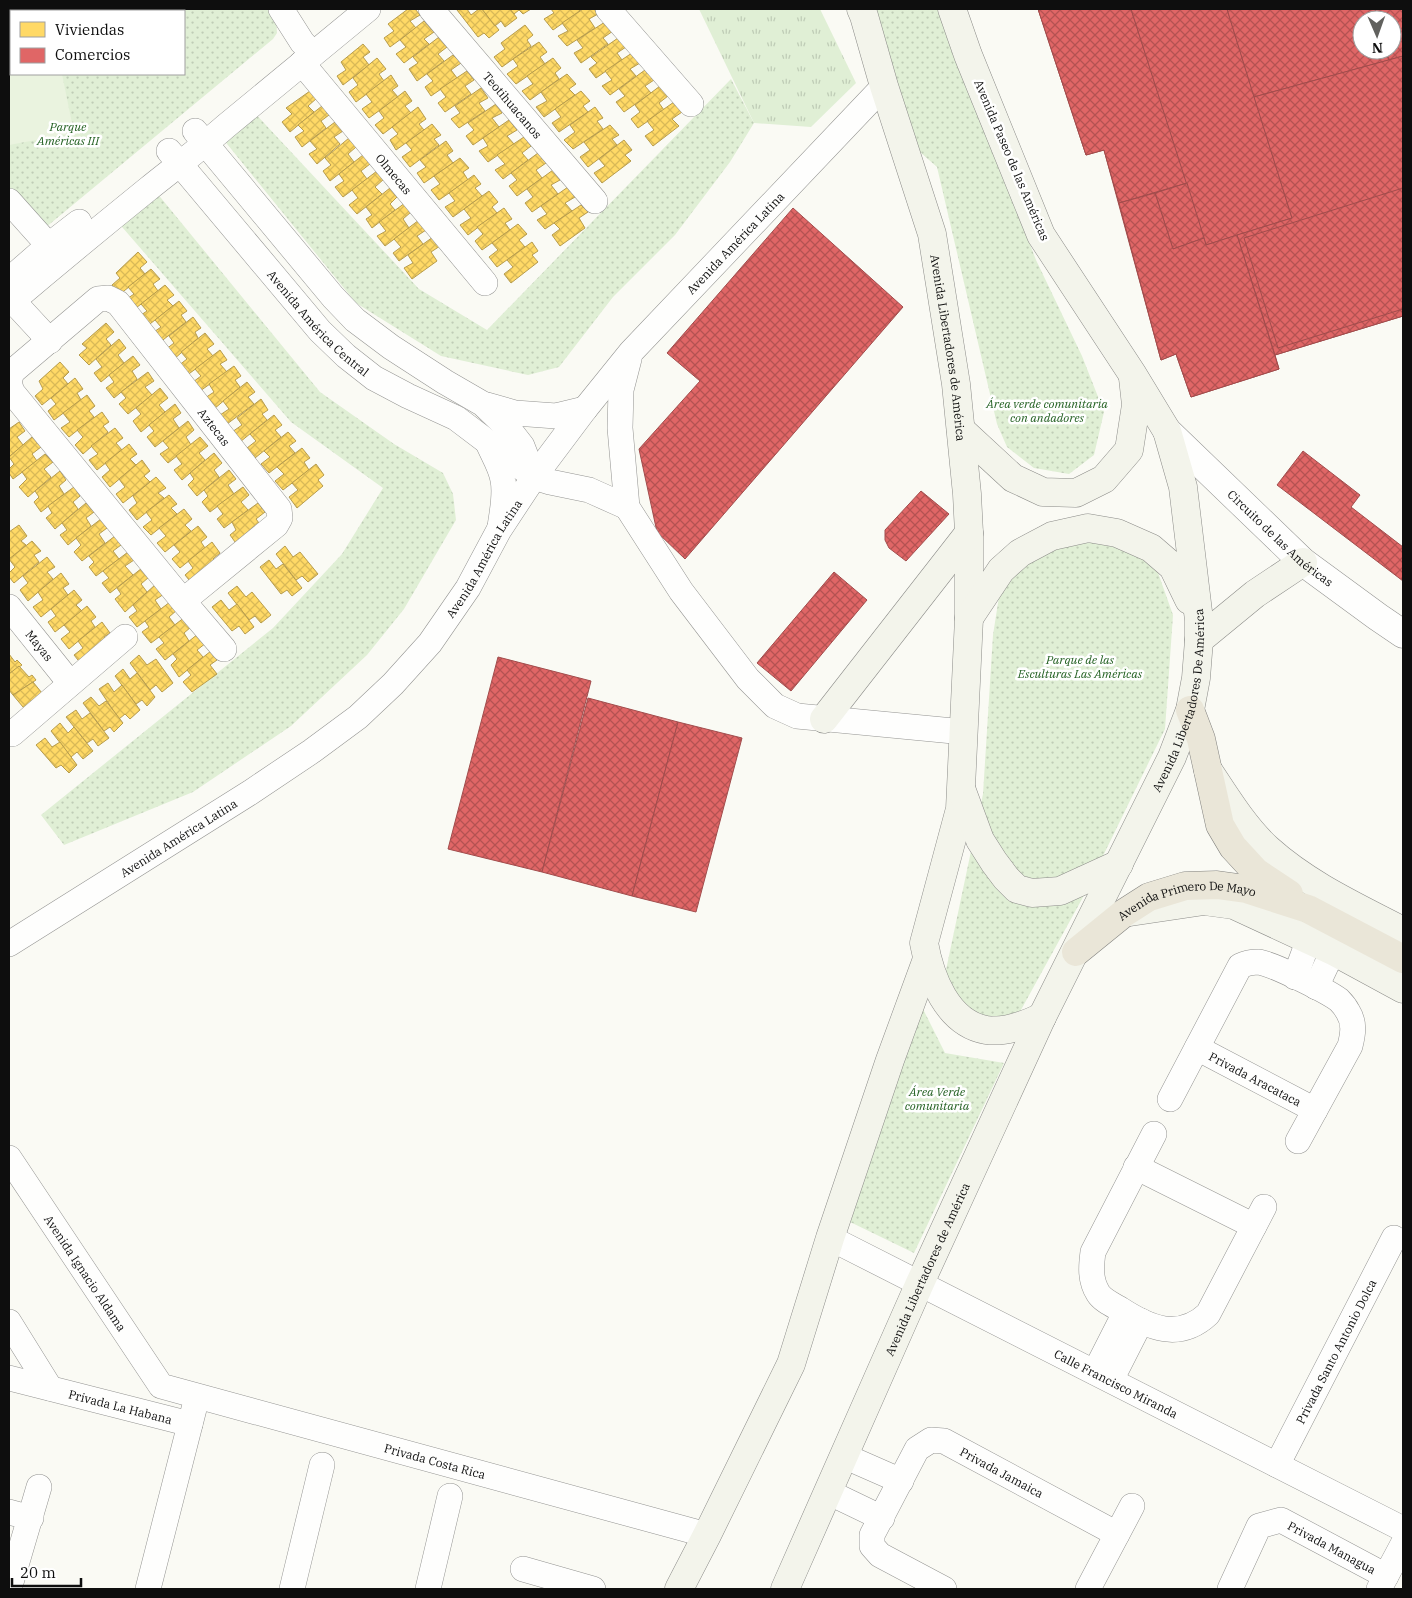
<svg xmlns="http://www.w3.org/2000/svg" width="1412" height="1598" font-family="'IBM Plex Serif',serif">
<defs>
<pattern id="grass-tufts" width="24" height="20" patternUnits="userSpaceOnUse" patternTransform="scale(1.25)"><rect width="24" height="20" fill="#e0efd5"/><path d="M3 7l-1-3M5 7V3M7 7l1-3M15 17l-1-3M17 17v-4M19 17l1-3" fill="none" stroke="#bfccb6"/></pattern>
<pattern id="park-dots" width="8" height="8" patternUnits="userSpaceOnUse" patternTransform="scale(1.25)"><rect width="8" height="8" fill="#e0efd5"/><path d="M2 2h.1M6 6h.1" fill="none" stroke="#bfccb6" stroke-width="1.8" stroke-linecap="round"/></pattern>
<pattern id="homes-cross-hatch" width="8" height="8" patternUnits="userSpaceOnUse" patternTransform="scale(1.25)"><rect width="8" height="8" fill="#ffd966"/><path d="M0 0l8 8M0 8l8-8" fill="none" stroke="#d9b957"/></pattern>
<pattern id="shops-cross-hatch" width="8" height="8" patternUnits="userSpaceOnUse" patternTransform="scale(1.25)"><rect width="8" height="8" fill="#e06666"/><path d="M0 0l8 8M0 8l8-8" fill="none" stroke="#b45252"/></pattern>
</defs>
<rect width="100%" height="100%" fill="#fafaf4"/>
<polygon fill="url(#grass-tufts)" points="699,9 820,9 856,83 811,127 754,123"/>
<g fill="url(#park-dots)" fill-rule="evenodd">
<path d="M9,9H267L276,20L277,33L273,39L45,228L9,207ZM11,11H184V74H11Z"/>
<polygon points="868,9 939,9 1036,260 1082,356 1104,412 1094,455 1069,474 1034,468 1007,447 997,424 937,167 912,145"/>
<polygon points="731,79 754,123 730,162 675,235 613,297 559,367 528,375 441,356 356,303 219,134 251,109 419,289 487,330"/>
<polygon points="152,187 320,392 394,444 443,473 453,494 456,520 404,609 367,655 291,726 193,792 64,845 41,815 273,628 342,554 383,488 291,422 116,220"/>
<polygon points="1077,533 1150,550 1173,615 1165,729 1082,899 1016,1019 983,1029 942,989 983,794 993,635 1003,571"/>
<polygon points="921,1005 945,1053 1004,1063 914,1253 846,1220"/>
</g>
<g fill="#eaf3df">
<polygon points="103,9 179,9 179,11 104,11"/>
<polygon points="9,42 11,42 11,74 62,74 74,133 9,145"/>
</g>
<g fill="url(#homes-cross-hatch)" stroke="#b79c4c">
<polygon points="408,9 415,9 420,15 410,21 416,28 390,47 384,38 394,31 388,24"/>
<polygon points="459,9 467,9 471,15 479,9 482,9 499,30 489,38 484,33 478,37 457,10"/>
<polygon points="482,9 510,9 517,18 505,27 501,21 495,26"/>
<polygon points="510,9 531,9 523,14 519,10 514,14"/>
<polygon points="551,9 578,9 580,11 553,30 544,19 554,13"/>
<polygon points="583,9 594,9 598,14 589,19 595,28 567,46 558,36 568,31 562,23"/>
<polygon points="424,21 434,32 424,39 429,44 404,63 396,54 406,47 400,40"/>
<polygon points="605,22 613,31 603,38 608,44 581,63 574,53 583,48 577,40"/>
<polygon points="525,25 533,35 527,40 531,46 502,67 494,57 505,49 501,43"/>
<polygon points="439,37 447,47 438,54 444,61 417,81 409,69 418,63 413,57"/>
<polygon points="618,38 626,47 617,53 622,60 596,78 589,69 597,63 591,57"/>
<polygon points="539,42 547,52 540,57 545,64 516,84 507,74 518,66 513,59"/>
<polygon points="363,44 370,52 363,57 369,65 343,85 337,76 346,70 341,62"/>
<polygon points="632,53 640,63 630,69 636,76 610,95 602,86 612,80 605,71"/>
<polygon points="453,55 461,63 451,70 457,78 431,96 425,87 433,81 427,74"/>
<polygon points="377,58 386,69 379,74 384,81 356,102 349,92 358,85 353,78"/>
<polygon points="553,58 561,68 555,73 559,79 530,100 522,91 533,84 527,76"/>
<polygon points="645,70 654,80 645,86 651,93 624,112 616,102 625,96 619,89"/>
<polygon points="467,71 474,80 465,86 471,94 445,112 438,103 446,97 440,89"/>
<polygon points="567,74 576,84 569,89 575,95 544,117 536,107 547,101 541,92"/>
<polygon points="391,75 398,86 392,90 398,97 369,118 362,109 372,102 366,94"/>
<polygon points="660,86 668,96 659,103 664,110 638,128 631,119 640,112 635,105"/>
<polygon points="481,88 488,98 479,103 485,111 459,128 451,119 460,113 455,106"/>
<polygon points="310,91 317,98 308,106 314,112 290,132 282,122 292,114 286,108"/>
<polygon points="405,91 412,101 405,106 411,113 383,134 375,125 384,118 379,111"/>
<polygon points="581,91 590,101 583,106 588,112 559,132 552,123 561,117 555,109"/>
<polygon points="674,102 682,112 672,119 679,126 653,146 645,136 654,130 647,121"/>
<polygon points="496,104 502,113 492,118 499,127 473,145 466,136 474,130 468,123"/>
<polygon points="322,106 329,115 321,121 326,128 302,147 295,137 304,131 298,125"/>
<polygon points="418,107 426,119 419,124 424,130 396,150 390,140 398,134 392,127"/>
<polygon points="595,107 603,118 597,121 603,129 573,149 564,140 575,132 570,125"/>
<polygon points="509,120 517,130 507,136 514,144 488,162 479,151 488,146 483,138"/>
<polygon points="335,122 343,131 334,137 340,144 317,164 309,154 317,149 310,141"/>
<polygon points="432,124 441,135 434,139 439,145 410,167 402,157 412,150 406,143"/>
<polygon points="610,125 619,135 612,139 617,145 588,167 580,157 590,150 584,142"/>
<polygon points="524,137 531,146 522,153 528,160 503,179 495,170 505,164 497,155"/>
<polygon points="349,138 356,147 348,154 354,162 330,181 323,171 331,165 325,158"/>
<polygon points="624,140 632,150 625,155 631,161 602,183 594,173 605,166 599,159"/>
<polygon points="446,141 453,151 447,155 453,163 424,183 417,173 426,167 420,160"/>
<polygon points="538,153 546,163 536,170 542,178 517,196 509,186 517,180 511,173"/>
<polygon points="363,155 370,164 361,171 367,179 343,197 335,187 344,181 339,174"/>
<polygon points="460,158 469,168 463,172 468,180 439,200 431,190 440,184 434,176"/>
<polygon points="553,170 560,180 551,185 558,194 532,212 525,203 533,197 527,189"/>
<polygon points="377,171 384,179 375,187 382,194 357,214 349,205 358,198 352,190"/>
<polygon points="474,175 481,184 475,188 482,196 453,217 445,207 455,201 449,193"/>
<polygon points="568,187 575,197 565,203 572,211 545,229 537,220 547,214 541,206"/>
<polygon points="390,188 397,197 390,204 395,210 372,228 366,219 372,215 366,207"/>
<polygon points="489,191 498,202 492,207 497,213 468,235 460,225 471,218 464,209"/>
<polygon points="405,203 411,212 403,219 409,228 385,246 377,236 386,231 379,222"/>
<polygon points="581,205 588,212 579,218 585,228 560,246 552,235 560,229 554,223"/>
<polygon points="504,208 512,219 505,223 510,230 482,250 475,241 483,234 477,227"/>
<polygon points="419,220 426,230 417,236 423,244 399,261 393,253 401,247 394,239"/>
<polygon points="518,224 527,234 519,240 525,247 497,267 489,257 498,250 492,243"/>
<polygon points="433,237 440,246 431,252 437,261 412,279 404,268 413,263 408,255"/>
<polygon points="532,242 538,251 532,255 538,262 511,283 504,274 513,267 507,260"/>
<polygon points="138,252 147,262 140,268 145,274 119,295 112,285 120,278 116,273"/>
<polygon points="151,269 160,279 153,284 158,291 132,311 124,301 134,294 128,287"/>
<polygon points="165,285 174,295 167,300 173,306 146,327 138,317 147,311 141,304"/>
<polygon points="179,301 187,311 181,315 186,322 159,343 151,334 161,327 155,320"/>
<polygon points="193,317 201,328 195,332 198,338 173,360 165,350 174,343 169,336"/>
<polygon points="106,323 114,332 106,339 111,345 89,365 79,355 87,348 82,344"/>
<polygon points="205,333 214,344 207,349 213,356 186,376 178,366 187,359 181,352"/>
<polygon points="119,339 126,348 118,355 124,363 101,382 94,373 102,367 96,359"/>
<polygon points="220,350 227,360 220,364 227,372 200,391 193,382 201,376 195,369"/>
<polygon points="133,356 140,365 132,371 137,379 114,398 106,388 114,382 109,375"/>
<polygon points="60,362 69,372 63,378 68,384 42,405 35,396 43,389 39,381"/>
<polygon points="234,366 241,376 235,380 240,387 214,409 205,398 214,392 209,384"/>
<polygon points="148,372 154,381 145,387 152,395 128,414 119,404 126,398 121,392"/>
<polygon points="75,378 83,389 77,393 81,400 54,420 48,411 56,404 51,398"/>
<polygon points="247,382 255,392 248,397 254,404 227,424 220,415 229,409 223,401"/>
<polygon points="160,388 168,398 159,405 165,412 141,432 133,421 141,414 136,408"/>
<polygon points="87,395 95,406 89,411 94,417 69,437 61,428 70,422 63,413"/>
<polygon points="261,399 268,410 262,414 267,420 240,442 232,432 242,425 237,418"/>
<polygon points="175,404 181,413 173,419 179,428 155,447 147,437 154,431 149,425"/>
<polygon points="102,412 109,422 103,426 108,432 83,454 75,445 83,437 77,430"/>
<polygon points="274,415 282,425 275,430 281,437 255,458 247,448 256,441 250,434"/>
<polygon points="188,421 194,430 186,437 191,445 168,463 160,454 169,448 163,441"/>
<polygon points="19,422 25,431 17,437 23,445 9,457 9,429"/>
<polygon points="115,428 123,438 116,443 122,450 97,470 89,460 98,454 91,446"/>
<polygon points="288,432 296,441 289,446 295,453 269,473 261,464 270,457 264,451"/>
<polygon points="32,437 41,447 32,454 37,461 13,479 9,473 9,469 14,464 9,457"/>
<polygon points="200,437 208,446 199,453 205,460 182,480 174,470 182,464 176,456"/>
<polygon points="129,444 137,454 130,459 136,465 110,487 102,477 110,470 105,463"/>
<polygon points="302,448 310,458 304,462 309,470 283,490 275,481 284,474 277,467"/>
<polygon points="214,453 222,463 214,470 219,477 197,496 188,485 194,479 190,473"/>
<polygon points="45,454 53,462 44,469 51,477 28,497 19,487 27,479 22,472"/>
<polygon points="142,460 150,471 144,476 150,482 123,503 116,494 125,487 119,479"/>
<polygon points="316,464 324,475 318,480 323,486 297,508 289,497 298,490 292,483"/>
<polygon points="229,470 236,479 228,485 234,494 210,512 202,502 208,496 204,490"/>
<polygon points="60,471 66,480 59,486 64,494 41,512 34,502 39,497 35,491"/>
<polygon points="156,477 166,488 158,493 164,498 137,520 129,510 137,503 133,496"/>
<polygon points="74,487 80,496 73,502 78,509 55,529 46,518 52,513 48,506"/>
<polygon points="243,487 249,495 241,502 248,510 224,528 217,519 223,514 217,506"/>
<polygon points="169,495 177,504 171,508 177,514 151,535 143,527 152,520 146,512"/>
<polygon points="86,503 94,512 86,518 91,526 68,545 60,535 67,530 62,523"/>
<polygon points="258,503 265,512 256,519 262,527 238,546 230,535 236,530 232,522"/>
<polygon points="184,509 192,519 185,525 191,531 165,552 157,543 166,536 159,528"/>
<polygon points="101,519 107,528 99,534 105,543 82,561 74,552 81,545 76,538"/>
<polygon points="19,525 27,536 21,541 26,545 9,560 9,532"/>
<polygon points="198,526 207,537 201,542 205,548 180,568 172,559 180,552 174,545"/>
<polygon points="115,536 121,545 113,551 119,559 96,576 89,567 94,562 89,556"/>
<polygon points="32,541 41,551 34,555 39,562 14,583 9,577 9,573 15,567 9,559"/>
<polygon points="212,542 220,553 213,559 218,564 194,586 185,575 193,568 188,561"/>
<polygon points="285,546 293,557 300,552 318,574 308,582 302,576 296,580 276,554"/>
<polygon points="128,552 134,560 125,566 133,575 110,593 102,583 109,578 103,571"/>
<polygon points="47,557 55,567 47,572 53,579 28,601 20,590 28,583 23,576"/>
<polygon points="269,560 276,569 283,564 302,588 292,596 287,590 281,594 260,567"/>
<polygon points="142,568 149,577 141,584 147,592 125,612 115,599 121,594 117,588"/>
<polygon points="61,573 69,584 63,588 68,595 41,617 33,607 43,600 38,592"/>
<polygon points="156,584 164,594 155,600 161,609 137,627 129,617 137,611 133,605"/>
<polygon points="237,586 246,597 252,592 271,615 261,623 255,616 249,620 228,593"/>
<polygon points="74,590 82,600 76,605 82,611 55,632 48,622 56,616 51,609"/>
<polygon points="221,600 229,610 237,604 254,627 245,634 239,626 232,631 212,607"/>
<polygon points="170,602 177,610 169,617 175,625 151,643 142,632 149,627 145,621"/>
<polygon points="87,606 96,617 91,621 95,627 69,649 61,639 70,632 64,625"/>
<polygon points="185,617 191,627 184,633 189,641 165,660 156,649 164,643 159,637"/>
<polygon points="102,622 110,633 104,637 108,644 82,665 74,655 83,648 78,641"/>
<polygon points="198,634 206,643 197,650 203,657 179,677 171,665 177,659 173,654"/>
<polygon points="211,651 217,660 210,665 217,674 192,692 183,682 191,675 187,670"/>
<polygon points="9,654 15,662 17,660 22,665 9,674"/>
<polygon points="139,655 147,665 156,659 173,683 162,692 156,685 150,690 130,663"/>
<polygon points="19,666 29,677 32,675 36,680 13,695 9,690 9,674"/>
<polygon points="123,669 130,679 137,673 155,697 147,706 142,700 136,704 115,676"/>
<polygon points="33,682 42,693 28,713 13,695"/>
<polygon points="108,683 114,692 122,685 140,710 130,719 125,714 119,719 99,689"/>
<polygon points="91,697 99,706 106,701 123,723 114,732 110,727 104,731 83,703"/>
<polygon points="76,710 82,719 90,713 109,738 98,746 93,739 87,743 66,717"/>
<polygon points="60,723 68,733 74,727 93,751 83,759 77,752 71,757 51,731"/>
<polygon points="45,738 52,747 60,742 77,765 69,773 61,765 56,768 36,745"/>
</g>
<g fill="url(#shops-cross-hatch)" stroke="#a14c4c">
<polygon points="1038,9 1375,9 1378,20 1362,20 1362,50 1386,50 1389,60 1403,56 1403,316 1275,355 1279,369 1191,397 1176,354 1161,360 1104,150 1086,155"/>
<polygon points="1038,9 1131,9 1187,183 1119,203 1104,150 1086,155"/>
<polygon points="1131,9 1227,9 1292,218 1206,245"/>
<polygon points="1227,9 1375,9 1378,20 1362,20 1362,50 1386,50 1389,60 1254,97"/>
<polygon points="1375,9 1403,9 1403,56 1389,60 1386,50 1392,50 1392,20 1378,20"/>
<polygon points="1375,9 1403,9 1403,56 1389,60 1386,50 1392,50 1392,20 1378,20"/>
<polygon points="1403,56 1403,316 1275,355 1237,235 1292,218 1254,97"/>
<polygon points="1187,183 1204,238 1173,249 1155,193"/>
<polygon points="1403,188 1403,309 1278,348 1244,238"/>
<polygon points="1155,193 1173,249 1204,238 1206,245 1237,235 1279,369 1191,397 1176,354 1161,360 1119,203"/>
<polygon points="793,208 903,307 685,559 657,532 639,449 700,381 667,353"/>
<polygon points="1303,451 1360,495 1351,507 1403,547 1403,581 1277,485"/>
<polygon points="921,491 949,514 906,561 889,548 885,540 885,530"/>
<polygon points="834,572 867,600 791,691 757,663"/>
<polygon points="498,657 591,681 542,872 448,849"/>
<polygon points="588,698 678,722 632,896 542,872"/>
<polygon points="678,722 742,738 696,912 632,896"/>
</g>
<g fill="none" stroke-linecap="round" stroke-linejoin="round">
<defs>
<g id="minor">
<polyline points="281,9 302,42 313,54"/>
<path id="s1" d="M431,9L595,201"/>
<polyline points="608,9 691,104"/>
<path id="s2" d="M302,63L485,283"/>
<polyline points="195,131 333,297 355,320 391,347 445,382 483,404 508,428 522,446 534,477"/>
<path id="s3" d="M169,151L320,331L346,356L374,378L408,396L456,418L534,477L550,482L589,490L627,507"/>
<polyline points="9,201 59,257"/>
<polyline points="9,280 48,246 79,222"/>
<polyline points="13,301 50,341"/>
<path d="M9,304C55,265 101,227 148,189C174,168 201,148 226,126L368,9"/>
<polyline points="629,359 621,390 620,428 627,507 681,591 748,679 775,706 797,716 964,732"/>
<polyline points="487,405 515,413 556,416 585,409"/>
<path d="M488,443C493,455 501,467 503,480C506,495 502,512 500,527"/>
<polyline points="183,601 276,525 280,518 279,509 118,303 108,298 98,299 12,372 9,382 12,392 183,601 224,649"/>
<path id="s4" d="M9,607L70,683"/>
<polyline points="12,734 125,637"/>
<path id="s5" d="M9,944L251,792L312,751L358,717L393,684L430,643L468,588L499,530L534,477L585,409L631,352L884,86"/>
<polyline points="1295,977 1309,939"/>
<polyline points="1316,987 1333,951"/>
<path id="s6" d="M1197,1048L1315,1110"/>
<path d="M1170,1099L1240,966C1246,963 1251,962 1258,962C1271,963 1327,991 1339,1000C1342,1003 1346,1008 1348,1012C1355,1023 1353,1034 1350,1046L1298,1141"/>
<path d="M1154,1134L1093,1252C1091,1267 1090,1280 1098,1293C1102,1300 1113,1305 1120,1309C1149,1328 1179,1341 1208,1314L1264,1207"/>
<path id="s7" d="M9,1158L161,1386L707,1535"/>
<polyline points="1136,1167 1254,1226"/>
<path id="s8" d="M830,1238L1403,1529"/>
<polyline points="9,1322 50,1388"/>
<polyline points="1095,1372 1125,1313"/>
<path id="s9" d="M9,1378L190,1424"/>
<polyline points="1111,1380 1141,1321"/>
<polyline points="844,1456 901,1481"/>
<path id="s10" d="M1277,1465L1394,1238"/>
<polyline points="828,1492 882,1518"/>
<polyline points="9,1512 31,1518"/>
<polyline points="523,1569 593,1589"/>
<polyline points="9,1589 39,1487"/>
<polyline points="148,1589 197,1397"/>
<polyline points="292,1589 322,1465"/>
<polyline points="428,1589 450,1496"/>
<path id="s11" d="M944,1589L880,1555L872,1546V1535L917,1449L931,1440L944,1441L1117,1534"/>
<polyline points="1088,1589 1132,1506"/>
<path id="s12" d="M1230,1589L1259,1526L1281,1520L1386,1576"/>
<polyline points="1379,1589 1403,1544"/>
</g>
<g id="tertiary">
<path id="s13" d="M1167,431L1303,562L1378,617L1403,634"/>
</g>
<g id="secondary">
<path id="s14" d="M861,9L864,16L884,86L932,234L956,384L967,494L969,533V618L960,809L924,943C930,977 947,1023 986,1030C1005,1033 1025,1025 1042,1017"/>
<polyline points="961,430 1013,478 1043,492 1076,493 1104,479 1129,450 1136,405 1133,378"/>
<polyline points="969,618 1001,570 1020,553 1052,536 1088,528 1117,533 1151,548 1173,567 1189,600"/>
<polyline points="1199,640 1255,594 1303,562"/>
<polyline points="824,719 969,533"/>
<path d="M1208,770C1226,797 1244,827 1268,849C1308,885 1357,907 1403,931"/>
<polyline points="962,791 980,840 994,862 1006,878 1017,889 1032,893 1060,891 1119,864"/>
<polyline points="1130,912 1204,901 1234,905 1333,951 1403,989"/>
<polyline points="679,1589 707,1535 791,1364 830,1238 890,1060 927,959"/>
<path id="s15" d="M785,1589L920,1283L1042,1017L1172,757L1190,710L1196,678L1199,640V620L1183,487L1167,431L1133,375L1041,235L968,55L952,9"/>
</g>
<g id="trunk">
<polyline points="1190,710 1201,739 1220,825 1233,847 1256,872 1289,894"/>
<path id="s16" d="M1076,952L1124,913L1149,897L1185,886L1217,885L1246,889L1308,909L1403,959"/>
</g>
</defs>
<use href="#minor" stroke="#949492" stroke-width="26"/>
<use href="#tertiary" stroke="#949492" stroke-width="29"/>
<use href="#secondary" stroke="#8b8b88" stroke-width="29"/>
<use href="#trunk" stroke="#82827f" stroke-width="29"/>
<use href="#minor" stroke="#fefefd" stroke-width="25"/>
<use href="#tertiary" stroke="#fefefd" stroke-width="28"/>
<use href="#secondary" stroke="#f3f4eb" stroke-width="28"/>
<use href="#trunk" stroke="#eae6d8" stroke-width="28"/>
</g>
<g text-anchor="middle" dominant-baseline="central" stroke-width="5" stroke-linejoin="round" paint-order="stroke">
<g font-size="12" fill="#0e0e0e" stroke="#fff">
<text stroke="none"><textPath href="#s1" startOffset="126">Teotihuacanos</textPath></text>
<text transform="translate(1012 160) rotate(67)">Avenida Paseo de las Américas</text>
<text stroke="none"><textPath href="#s2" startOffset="144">Olmecas</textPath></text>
<text stroke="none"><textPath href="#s5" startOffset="1025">Avenida América Latina</textPath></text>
<text stroke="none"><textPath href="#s3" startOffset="228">Avenida América Central</textPath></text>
<text stroke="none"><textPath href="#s14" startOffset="351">Avenida Libertadores de América</textPath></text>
<text transform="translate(214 427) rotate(52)">Aztecas</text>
<text stroke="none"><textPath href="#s13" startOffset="156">Circuito de las Américas</textPath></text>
<text stroke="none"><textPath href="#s5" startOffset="620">Avenida América Latina</textPath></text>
<text stroke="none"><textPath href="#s4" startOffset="49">Mayas</textPath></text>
<text stroke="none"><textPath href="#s15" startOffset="975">Avenida Libertadores De América</textPath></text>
<text stroke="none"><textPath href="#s5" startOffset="200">Avenida América Latina</textPath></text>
<text stroke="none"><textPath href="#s16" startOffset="128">Avenida Primero De Mayo</textPath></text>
<text stroke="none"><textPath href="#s6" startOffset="66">Privada Aracataca</textPath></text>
<text stroke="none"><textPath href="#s15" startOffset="350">Avenida Libertadores de América</textPath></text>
<text stroke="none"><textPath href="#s7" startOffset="138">Avenida Ignacio Aldama</textPath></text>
<text stroke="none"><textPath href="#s10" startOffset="128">Privada Santo Antonio Dolca</textPath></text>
<text stroke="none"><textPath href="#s8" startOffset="321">Calle Francisco Miranda</textPath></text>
<text stroke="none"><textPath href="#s9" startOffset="115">Privada La Habana</textPath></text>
<text stroke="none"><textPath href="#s7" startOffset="558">Privada Costa Rica</textPath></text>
<text stroke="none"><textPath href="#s11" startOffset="288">Privada Jamaica</textPath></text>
<text stroke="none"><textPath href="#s12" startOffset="150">Privada Managua</textPath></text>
</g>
<g font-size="12" font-style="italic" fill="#246123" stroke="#fff">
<text x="68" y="126">Parque<tspan x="68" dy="14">Américas III</tspan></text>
<text x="1047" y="403">Área verde comunitaria<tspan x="1047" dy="14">con andadores</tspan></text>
<text x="1080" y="659">Parque de las<tspan x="1080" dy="14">Esculturas Las Américas</tspan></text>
<text x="937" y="1091">Área Verde<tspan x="937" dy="14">comunitaria</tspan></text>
</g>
</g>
<rect width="1412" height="1598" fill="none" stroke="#0e0e0e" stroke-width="20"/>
<rect x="10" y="10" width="175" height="65" fill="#ffffff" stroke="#9f9f9f"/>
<rect x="20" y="22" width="25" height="15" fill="#ffd966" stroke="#9f9f9f"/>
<text x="55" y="35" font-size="15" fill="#0e0e0e">Viviendas</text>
<rect x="20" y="48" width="25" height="15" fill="#e06666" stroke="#9f9f9f"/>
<text x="55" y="60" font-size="15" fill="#0e0e0e">Comercios</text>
<g transform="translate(1377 35) rotate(178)"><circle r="24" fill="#ffffff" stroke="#9f9f9f"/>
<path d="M0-4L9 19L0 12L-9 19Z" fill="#61615e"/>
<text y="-8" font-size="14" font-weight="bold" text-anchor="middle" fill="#0e0e0e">N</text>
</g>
<path d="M12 1578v8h69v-8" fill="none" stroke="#0e0e0e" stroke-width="2.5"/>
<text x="20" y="1578" font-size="15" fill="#0e0e0e" stroke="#ffffff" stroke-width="4" paint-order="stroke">20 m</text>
</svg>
